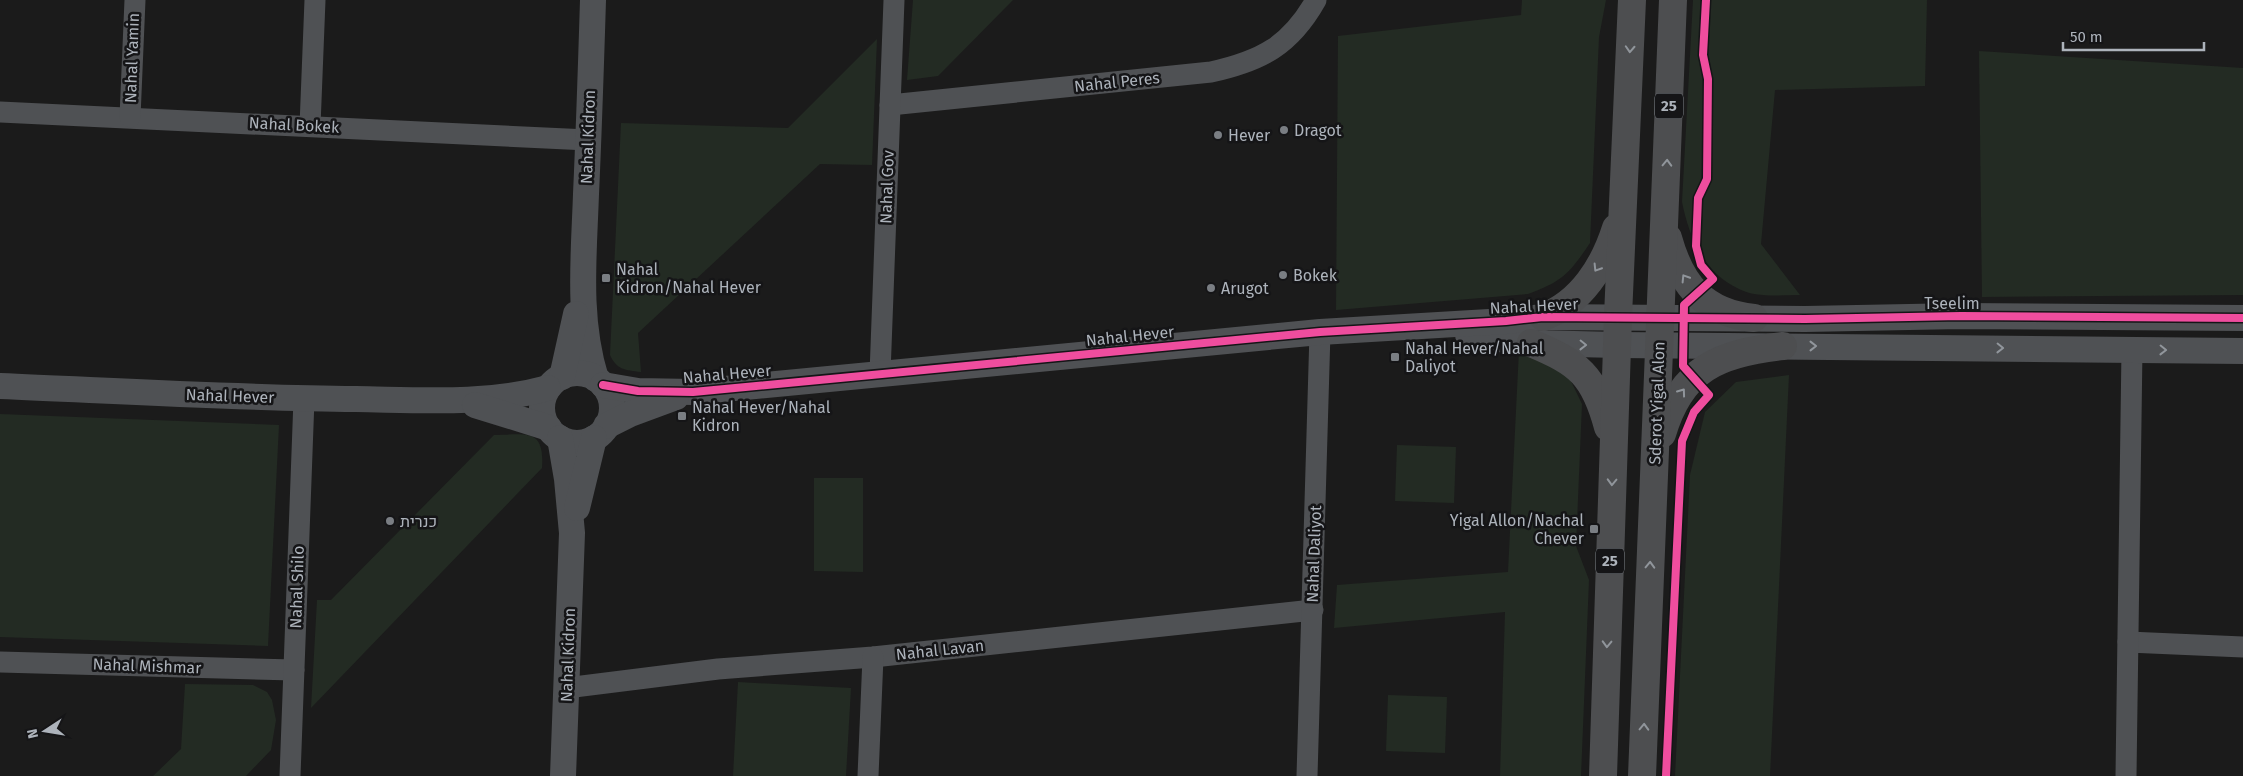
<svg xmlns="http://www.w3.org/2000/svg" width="2243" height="776" font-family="'Fira Sans',Heebo,sans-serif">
<rect width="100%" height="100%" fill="#1b1b1b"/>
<g fill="#232b23">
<polygon points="913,0 1013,0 938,76 907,80"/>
<path d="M1522,0H1606L1599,37L1590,243C1569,274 1563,281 1528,294L1336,310L1338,36L1521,15Z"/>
<path d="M1693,0H1927L1925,86L1775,90L1761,244L1800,295C1781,295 1756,298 1739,289C1704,273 1689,237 1682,202Z"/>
<path d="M877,39L872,165L820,164L638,333L641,372C625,370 617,370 610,355L621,123L788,128Z"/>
<polygon points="1979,51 2243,68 2243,295 1982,297"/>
<polygon points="1519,350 1568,375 1582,404 1576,546 1589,580 1581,776 1500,776 1505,612 1334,628 1337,585 1508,572"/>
<polygon points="1789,375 1770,776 1675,776 1690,475 1705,412 1736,382"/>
<polygon points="0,414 279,425 268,646 0,637"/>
<path d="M494,435C525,435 545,427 542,468L311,708L317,600H331Z"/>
<polygon points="1397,445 1456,447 1454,503 1395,501"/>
<polygon points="814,478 863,478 863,572 814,571"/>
<polygon points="738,682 851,688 846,776 733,776"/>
<polygon points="185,684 253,685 267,692 272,700 276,720 271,750 246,776 153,776 181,749"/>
<polygon points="1388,695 1447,697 1445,753 1386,751"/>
</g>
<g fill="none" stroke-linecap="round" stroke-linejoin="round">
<g stroke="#4f5154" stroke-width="21">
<path d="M890,105L1211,72C1261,61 1290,46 1316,0"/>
<polyline points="0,112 588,140"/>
<polyline points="130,117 135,0"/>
<polyline points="310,126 315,0"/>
<polyline points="880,374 894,0"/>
<polyline points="2128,642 2243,647"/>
<polyline points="0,662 294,670"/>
<polyline points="566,688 718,669 873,657 1313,610"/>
<polyline points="290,776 304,399"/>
<polyline points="868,776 873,657"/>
<polyline points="1307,776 1320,332"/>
<polyline points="2126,776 2132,349"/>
</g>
<g stroke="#4f5154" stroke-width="26">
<path d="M593,0C591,65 589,129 586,194C584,255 577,319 596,379"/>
<polyline points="1468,335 1531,343 1618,345 2243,351"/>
<circle cx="577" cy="408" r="35"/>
<polyline points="562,377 576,314"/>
<polyline points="603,385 638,391 693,392 1320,332 1506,321 1543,317 1805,319 1961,316 2243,318"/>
<path d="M0,386C119,391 238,398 356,399C421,400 486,405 548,388"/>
<polyline points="475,405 549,428"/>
<polyline points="606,426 630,414 676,397"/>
<polyline points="560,438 567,479 572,533 563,776"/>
<polyline points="577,508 594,438"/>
</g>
<g stroke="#4d4e50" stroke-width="28">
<path d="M1668,238C1681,285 1704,313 1754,318"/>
<path d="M1543,317C1581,303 1604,266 1616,228"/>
<path d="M1531,343C1579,363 1594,375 1608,427"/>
<path d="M1662,434C1681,368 1719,353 1783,346"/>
<polyline points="1603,776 1618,316 1632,0"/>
<polyline points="1642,776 1673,0"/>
</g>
<defs>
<g id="cycleway">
<polyline points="603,385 638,391 693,392 1320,332 1506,321 1543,317 1805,319 1961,316 2243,318"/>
<polyline points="1666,776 1682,441 1694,412 1709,395 1683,366 1684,305 1713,279 1701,265 1696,246 1698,198 1707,179 1708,79 1703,55 1706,0"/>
</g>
</defs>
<use href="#cycleway" stroke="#151517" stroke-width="11"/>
<use href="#cycleway" stroke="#ef4d9e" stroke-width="8"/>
</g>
<defs><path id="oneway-chevron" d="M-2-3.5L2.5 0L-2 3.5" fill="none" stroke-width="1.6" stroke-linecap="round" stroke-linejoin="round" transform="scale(1.25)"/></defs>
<g stroke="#90959b">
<use href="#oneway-chevron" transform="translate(1630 49) rotate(93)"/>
<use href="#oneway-chevron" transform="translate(1667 163) rotate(-88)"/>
<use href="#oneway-chevron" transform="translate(1597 268) rotate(122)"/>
<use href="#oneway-chevron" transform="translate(1685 278) rotate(-122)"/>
<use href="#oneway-chevron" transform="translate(1682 392) rotate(-54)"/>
<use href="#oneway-chevron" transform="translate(1612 482) rotate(92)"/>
<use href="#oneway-chevron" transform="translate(1650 565) rotate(-88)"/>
<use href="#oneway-chevron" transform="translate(1607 644) rotate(92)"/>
<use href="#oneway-chevron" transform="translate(1644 727) rotate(-88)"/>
</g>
<g stroke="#91969c">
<use href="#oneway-chevron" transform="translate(1583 345) rotate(1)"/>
<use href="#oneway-chevron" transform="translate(1813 346)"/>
<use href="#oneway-chevron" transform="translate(2000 348) rotate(1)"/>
<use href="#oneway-chevron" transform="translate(2163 350) rotate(1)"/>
</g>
<g fill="#7a7e83" stroke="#151517" stroke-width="2">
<circle cx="1284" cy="130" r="5"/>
<circle cx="1218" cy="135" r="5"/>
<circle cx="1283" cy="275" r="5"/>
<rect x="601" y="273" width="10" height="10" rx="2.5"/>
<circle cx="1211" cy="288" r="5"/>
<rect x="1390" y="352" width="10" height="10" rx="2.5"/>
<rect x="677" y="411" width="10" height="10" rx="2.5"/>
<circle cx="390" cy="521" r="5"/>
<rect x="1589" y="524" width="10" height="10" rx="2.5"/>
</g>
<g text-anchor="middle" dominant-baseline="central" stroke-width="5" stroke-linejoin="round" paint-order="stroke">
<g fill="#151517" stroke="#7f848a" stroke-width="1">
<rect x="1655" y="93.5" width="28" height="25" rx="4"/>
<rect x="1596" y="548.5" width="28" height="25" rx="4"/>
</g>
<g font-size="15" font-weight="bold" fill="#adb3bb">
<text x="1669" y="106">25</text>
<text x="1610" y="561">25</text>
</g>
<g font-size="16" fill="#adb3bb" stroke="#151517">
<text transform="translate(132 58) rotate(-88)">Nahal Yamin</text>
<text transform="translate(1117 82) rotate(-6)">Nahal Peres</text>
<text transform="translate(294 125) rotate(3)">Nahal Bokek</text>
<text transform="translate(588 137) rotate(-88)">Nahal Kidron</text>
<text transform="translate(887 187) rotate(-88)">Nahal Gov</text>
<text x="1952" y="303">Tseelim</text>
<text transform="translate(1534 306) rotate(-3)">Nahal Hever</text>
<text transform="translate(1130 336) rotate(-6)">Nahal Hever</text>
<text transform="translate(727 374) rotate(-5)">Nahal Hever</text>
<text transform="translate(230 396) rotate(2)">Nahal Hever</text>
<text transform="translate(1657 403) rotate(-88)">Sderot Yigal Alon</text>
<text transform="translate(1314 554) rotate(-88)">Nahal Daliyot</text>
<text transform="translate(297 587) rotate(-88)">Nahal Shilo</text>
<text transform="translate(940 650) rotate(-6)">Nahal Lavan</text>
<text transform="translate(568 655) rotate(-88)">Nahal Kidron</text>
<text transform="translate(147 666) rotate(2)">Nahal Mishmar</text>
</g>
<g font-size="16" fill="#adb3bb" stroke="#151517" text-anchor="start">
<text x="1294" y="130">Dragot</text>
<text x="1228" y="135">Hever</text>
<text x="616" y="269">Nahal<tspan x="616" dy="18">Kidron/Nahal Hever</tspan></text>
<text x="1293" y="275">Bokek</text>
<text x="1221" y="288">Arugot</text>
<text x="1405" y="348">Nahal Hever/Nahal<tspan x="1405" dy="18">Daliyot</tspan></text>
<text x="692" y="407">Nahal Hever/Nahal<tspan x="692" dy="18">Kidron</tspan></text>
<text x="1584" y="520" text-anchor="end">Yigal Allon/Nachal<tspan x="1584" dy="18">Chever</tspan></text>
<text x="400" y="521">כנרית</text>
</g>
</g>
<g transform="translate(45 731) rotate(258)" stroke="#151517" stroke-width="4" paint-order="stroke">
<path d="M0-4L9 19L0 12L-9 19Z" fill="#adb3bb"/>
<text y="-8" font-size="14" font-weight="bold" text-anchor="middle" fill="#adb3bb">N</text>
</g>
<path d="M2063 42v8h141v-8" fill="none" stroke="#adb3bb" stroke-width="2.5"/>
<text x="2070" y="42" font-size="15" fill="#adb3bb" stroke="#151517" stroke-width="4" paint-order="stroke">50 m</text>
</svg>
